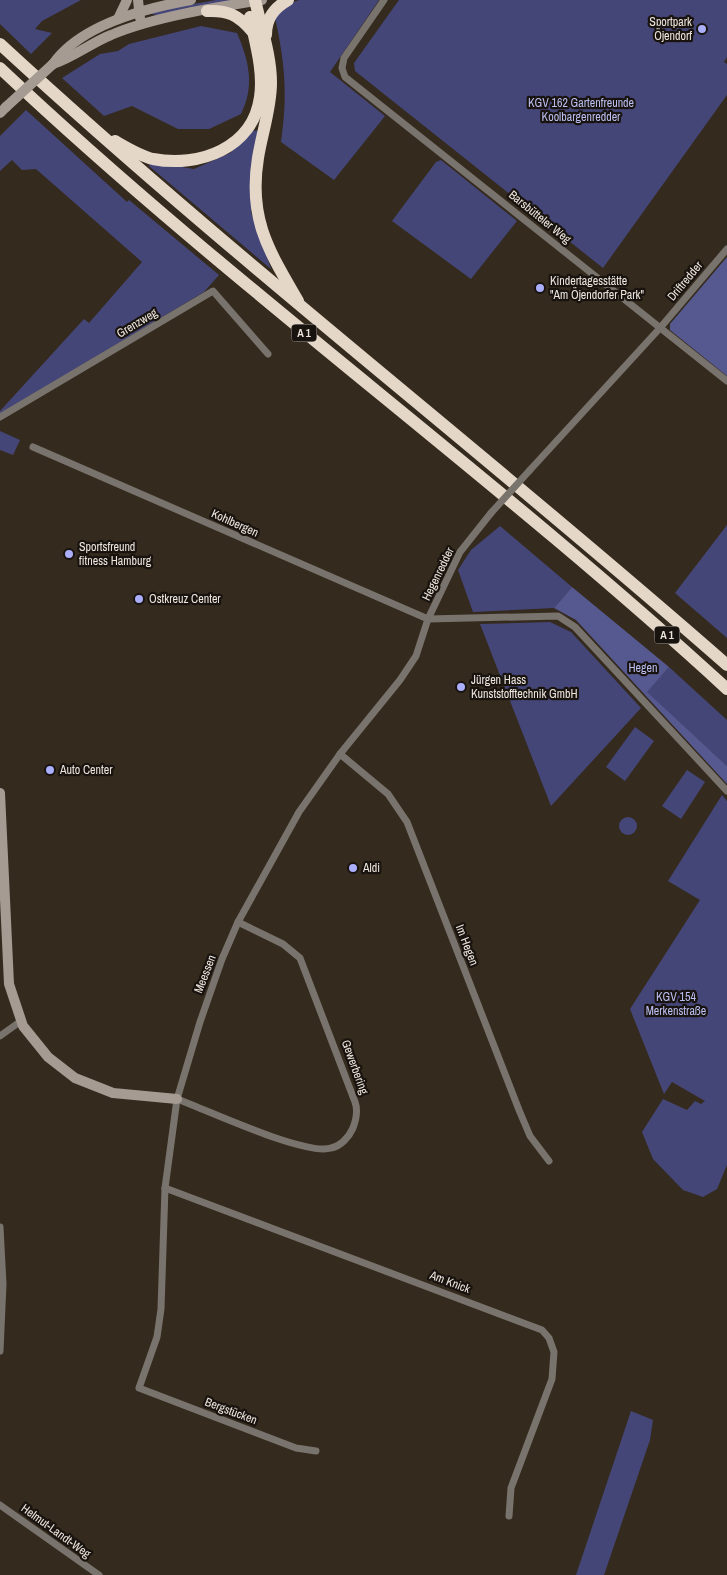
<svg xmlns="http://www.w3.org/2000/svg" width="727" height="1575" font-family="'Archivo Narrow',sans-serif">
<rect width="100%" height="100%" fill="#342a1e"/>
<g fill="#454678">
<polygon points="0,0 81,0 42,21 35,29 52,33 31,54 0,24"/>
<polygon points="216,0 245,0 162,16 151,14 154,11"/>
<path d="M299,0H379L330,72L385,116L334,180L281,142C288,95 285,64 275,17L291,3Z"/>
<polygon points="399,0 727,0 727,57 724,62 727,64 727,95 603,268 355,71 354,63"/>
<path d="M201,26L237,33C249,61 255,86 241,114L209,129H178L132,106L104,116L62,78L100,54L118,51L129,44Z"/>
<polygon points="26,110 127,202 129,200 219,275 204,292 0,414 0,411 84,319 89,323 142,262 36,169 22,170 12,160 0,171 0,136"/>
<polygon points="260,130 251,176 251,212 271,269 149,166 150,162 194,169 230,153 251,131"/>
<polygon points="441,160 517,221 471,279 392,221 436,162"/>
<polygon points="0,431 20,440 13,455 0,450"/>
<polygon points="727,525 727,638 675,593"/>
<polygon points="500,526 572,587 554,608 473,612 458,570 471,550"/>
<polygon points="550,622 571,632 641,708 551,806 480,624"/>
<polygon points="669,667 727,720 727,766 646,692"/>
<polygon points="635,727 654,741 625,781 606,767"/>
<polygon points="687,770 705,782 681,819 662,806"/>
<polygon points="722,795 727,801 727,1165 717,1189 703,1197 683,1190 653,1159 642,1132 663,1099 687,1110 695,1101 701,1104 705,1101 672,1082 664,1094 630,1009 700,900 668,881"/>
<circle cx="628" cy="826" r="9"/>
<polygon points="631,1411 653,1420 650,1440 604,1575 576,1575"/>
</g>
<g fill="#565890">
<polygon points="727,257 727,376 670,330 670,324"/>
<polygon points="572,587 669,667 647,692 727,766 727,784 576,620 554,608"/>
</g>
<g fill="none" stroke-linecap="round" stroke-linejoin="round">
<g stroke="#79736d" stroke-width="7">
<polyline points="384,0 344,58 342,68 345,77 727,381"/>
<polyline points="0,417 213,291 268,354"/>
<polyline points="33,447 428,619 558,616 575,627 727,791"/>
<polyline points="530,470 660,328 727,249"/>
<polyline points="340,754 388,794 407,822 519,1110 530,1136 549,1161"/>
<polyline points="0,1036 21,1021"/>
<path d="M177,1099C207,1110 305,1156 331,1148C341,1146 349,1137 353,1128C356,1120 358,1110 355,1102L300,958L283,944L238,922"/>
<polyline points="165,1188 542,1330 549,1338 554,1352 552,1379 511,1488 509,1516"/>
<polyline points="0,1227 3,1284 0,1351"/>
<polyline points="316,1451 296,1448 139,1388 157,1337 161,1309 165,1188 177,1099 200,1022 222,959 238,922 299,812 340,754 400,680 416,656 428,619 460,552 491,513"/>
<polyline points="0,1505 99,1575"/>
</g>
<g stroke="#a59b92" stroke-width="10">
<polyline points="138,0 140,18"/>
<polyline points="118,19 127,0"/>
<path d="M53,64C74,57 91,43 111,35C153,17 217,7 262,0"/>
<path d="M53,64C80,25 146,8 191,0"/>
<polyline points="0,113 6,107"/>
<polyline points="0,793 9,984 23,1026 48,1057 75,1078 113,1093 177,1099"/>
</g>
<g stroke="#e5d7c8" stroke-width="12">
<path d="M255,0C261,27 271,55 271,83C271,108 262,133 258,158C248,219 269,251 298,301"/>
<path d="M207,11C228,10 238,15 252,31"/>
<path d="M266,35C266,18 274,8 288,0"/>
<path d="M0,44C234,260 487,454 727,665"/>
<path d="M0,68C232,287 492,473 727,689"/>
<path d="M115,141C127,148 140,156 153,159C199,168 253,148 260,97C264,71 255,42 250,17"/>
</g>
<polyline stroke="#79736d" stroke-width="7" points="491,513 530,470"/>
<polyline stroke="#a59b92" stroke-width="10" points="6,107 53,64"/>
</g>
<g fill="#abaffb" stroke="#18130e" stroke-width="2">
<circle cx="702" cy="29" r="5"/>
<circle cx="540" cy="288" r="5"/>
<circle cx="69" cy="554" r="5"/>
<circle cx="139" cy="599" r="5"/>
<circle cx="461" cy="687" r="5"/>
<circle cx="50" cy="770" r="5"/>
<circle cx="353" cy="868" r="5"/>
</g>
<g text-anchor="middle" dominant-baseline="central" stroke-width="4.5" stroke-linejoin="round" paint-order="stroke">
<g fill="#18130e" stroke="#ada6a0" stroke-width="1">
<rect x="291.5" y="324.5" width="25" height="17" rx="4"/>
<rect x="654.5" y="626.5" width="25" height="17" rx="4"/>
</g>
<g font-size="11" font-weight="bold" fill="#ede5de">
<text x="304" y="333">A 1</text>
<text x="667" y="635">A 1</text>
</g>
<g font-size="12" fill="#ede5de" stroke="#18130e" text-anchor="start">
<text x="692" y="22" text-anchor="end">Sportpark<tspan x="692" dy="14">Öjendorf</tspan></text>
<text x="550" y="281">Kindertagesstätte<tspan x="550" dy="14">"Am Öjendorfer Park"</tspan></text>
<text x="79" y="547">Sportsfreund<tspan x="79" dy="14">fitness Hamburg</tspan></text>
<text x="149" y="599">Ostkreuz Center</text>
<text x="471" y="680">Jürgen Hass<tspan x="471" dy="14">Kunststofftechnik GmbH</tspan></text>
<text x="60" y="770">Auto Center</text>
<text x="363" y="868">Aldi</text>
</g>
<g font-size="12" fill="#bbbff2" stroke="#18130e">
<text x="581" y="103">KGV 162 Gartenfreunde<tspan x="581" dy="14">Koolbargenredder</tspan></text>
<text x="643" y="668">Hegen</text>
<text x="676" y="997">KGV 154<tspan x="676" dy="14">Merkenstraße</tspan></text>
</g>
<g font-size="12" fill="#ede5de" stroke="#18130e">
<text transform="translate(540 217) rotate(39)">Barsbütteler Weg</text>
<text transform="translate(685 281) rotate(-50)">Driftredder</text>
<text transform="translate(137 323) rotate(-31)">Grenzweg</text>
<text transform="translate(235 523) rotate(24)">Kohlbergen</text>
<text transform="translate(438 574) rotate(-64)">Hegenredder</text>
<text transform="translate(467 945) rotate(69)">Im Hegen</text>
<text transform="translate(205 974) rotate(-69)">Meessen</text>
<text transform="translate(355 1067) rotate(70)">Gewerbering</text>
<text transform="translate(450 1282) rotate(21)">Am Knick</text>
<text transform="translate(231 1411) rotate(21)">Bergstücken</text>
<text transform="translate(56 1531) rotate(36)">Helmut-Landt-Weg</text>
</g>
</g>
</svg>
